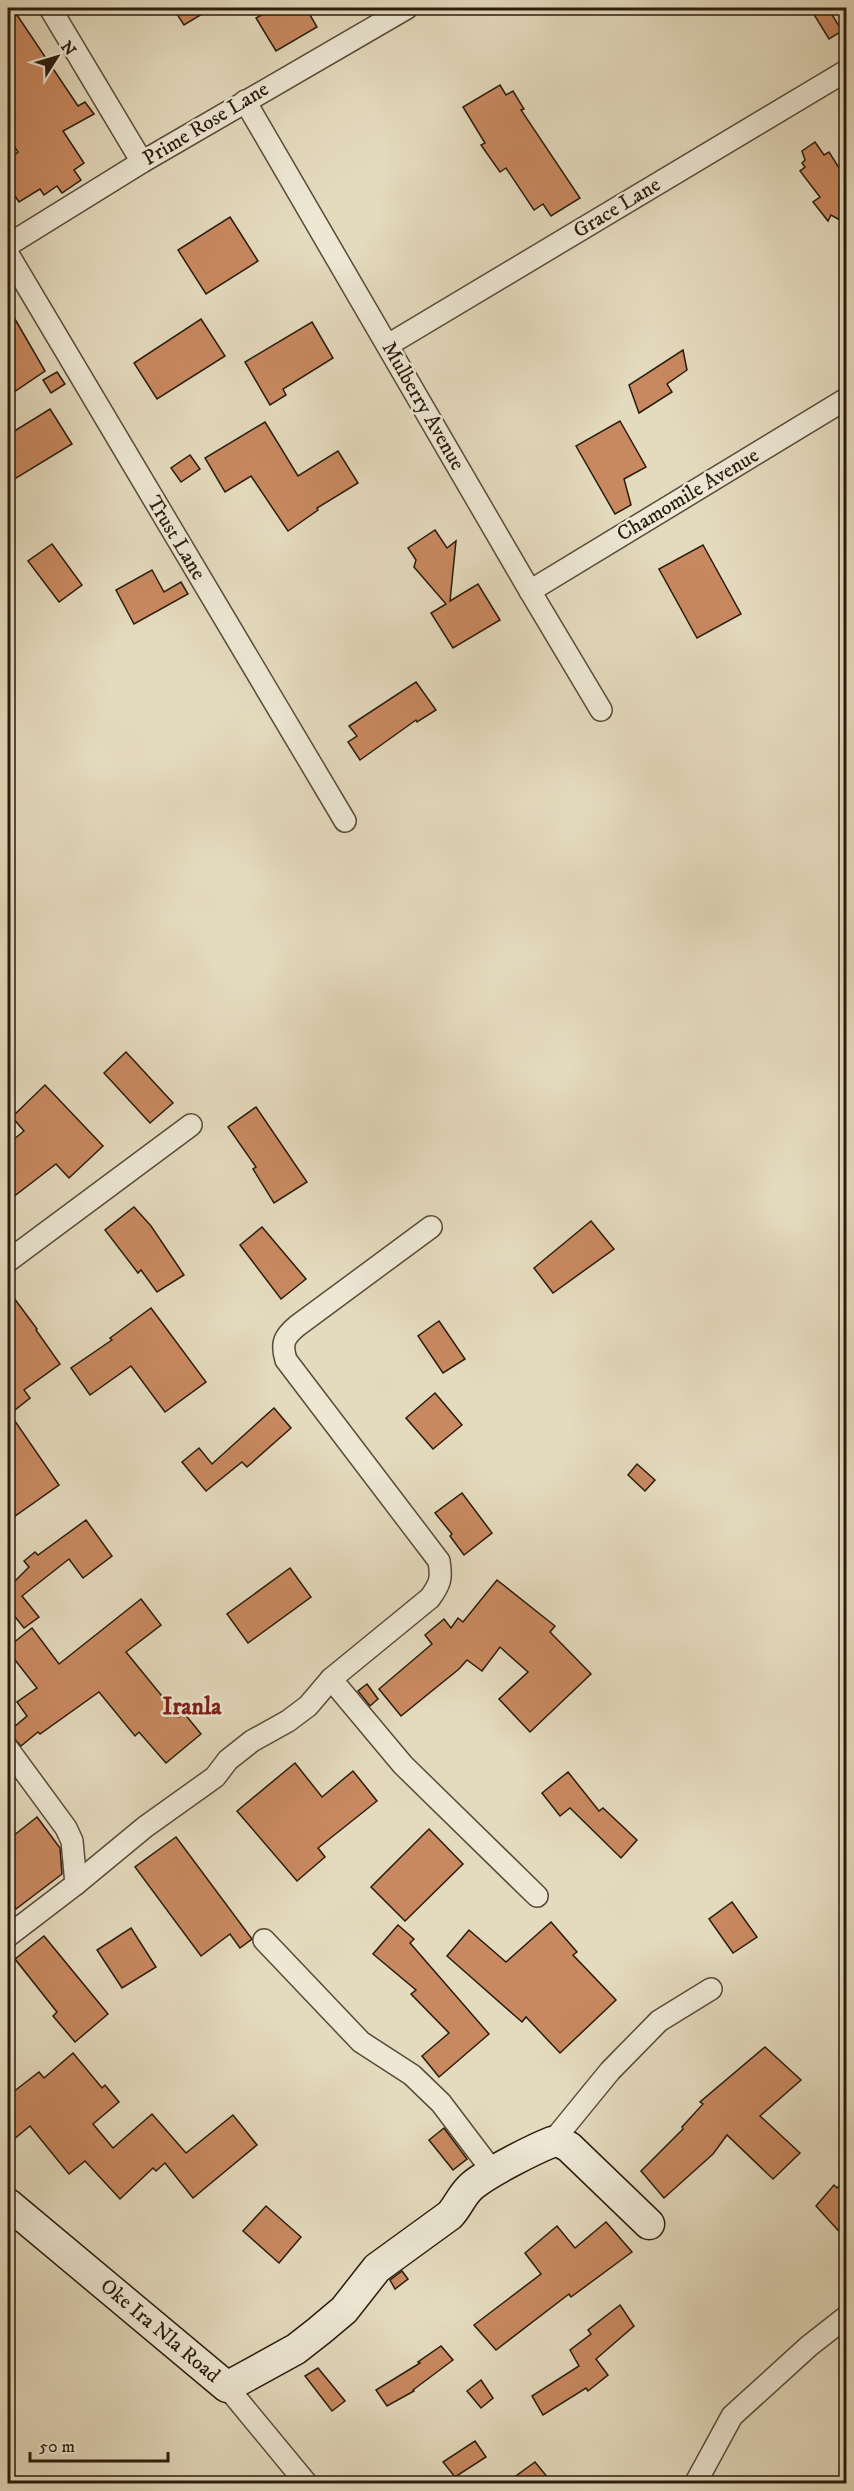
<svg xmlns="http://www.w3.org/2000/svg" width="854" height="2491" font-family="'IM FELL DW Pica',serif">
<rect width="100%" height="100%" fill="#e4dabd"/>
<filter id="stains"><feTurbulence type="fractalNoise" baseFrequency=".00333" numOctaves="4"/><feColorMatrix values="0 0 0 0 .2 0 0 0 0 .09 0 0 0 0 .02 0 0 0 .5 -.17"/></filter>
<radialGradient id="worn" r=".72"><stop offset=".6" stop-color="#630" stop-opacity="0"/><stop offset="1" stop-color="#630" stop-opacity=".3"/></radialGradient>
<g fill="#c98960" stroke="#2a1c0c" stroke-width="1.5">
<polygon points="173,8 212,8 184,25"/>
<polygon points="274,8 306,8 317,27 276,51 256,18"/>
<polygon points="810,8 828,8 842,31 829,39"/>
<polygon points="17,15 78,106 85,102 94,114 63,131 84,163 74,170 81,180 62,193 57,186 44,195 40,189 19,202 8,186 8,160 18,152 8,137 8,21"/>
<polygon points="500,85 506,95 513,91 524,109 521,110 580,198 551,216 543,204 534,210 506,168 500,172 481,145 485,143 463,107"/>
<polygon points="815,142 824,155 829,152 846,179 846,215 840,220 831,215 828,221 813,202 820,197 800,171 805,167 802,163 805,160 802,151"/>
<polygon points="230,217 258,261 206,294 178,250"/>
<polygon points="8,307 45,371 8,396"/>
<polygon points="201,319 225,356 157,399 134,363"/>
<polygon points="312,322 333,358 283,389 286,395 270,405 245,362"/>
<polygon points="683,350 687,370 667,384 672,392 639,413 629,385"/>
<polygon points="57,372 65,384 51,393 43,380"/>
<polygon points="50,409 72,444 8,483 8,435"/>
<polygon points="620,421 646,467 624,479 631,505 615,514 576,446"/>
<polygon points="265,422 298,476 338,451 358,483 317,508 318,510 288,531 251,476 225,492 205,458"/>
<polygon points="190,455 200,469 181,482 171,468"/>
<polygon points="435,530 447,548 456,541 450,601 478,584 500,620 453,648 431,613 446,604 414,567 416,560 408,548"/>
<polygon points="52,544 82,585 59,602 28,561"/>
<polygon points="703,545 741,614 697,638 659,569"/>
<polygon points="152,570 164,592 181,582 188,594 134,624 116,590"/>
<polygon points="416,682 436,710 417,722 416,720 360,760 348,742 357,736 349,726"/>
<polygon points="126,1052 173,1103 150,1123 104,1073"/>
<polygon points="45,1085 103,1146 69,1178 56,1164 8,1201 8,1144 24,1131 12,1117"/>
<polygon points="256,1107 307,1182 274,1203 253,1169 256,1167 228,1127"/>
<polygon points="134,1207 151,1226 184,1275 157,1292 141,1270 138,1273 105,1230"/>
<polygon points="591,1221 614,1249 553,1293 534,1268"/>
<polygon points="262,1227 306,1279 281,1299 240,1245"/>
<polygon points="8,1290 37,1329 36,1330 60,1364 24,1390 30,1398 10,1414 59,1485 8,1521"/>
<polygon points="151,1308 206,1382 165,1412 131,1366 90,1395 71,1368 112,1340 110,1338"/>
<polygon points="439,1321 465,1359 443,1373 418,1336"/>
<polygon points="435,1393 462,1425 433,1449 406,1418"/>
<polygon points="274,1408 291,1428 247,1467 242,1462 206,1491 182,1462 199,1448 212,1464"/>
<polygon points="637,1464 655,1480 645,1491 628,1475"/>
<polygon points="462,1493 492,1533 464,1555 450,1536 452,1534 435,1513"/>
<polygon points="86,1520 112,1556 83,1578 69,1559 22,1596 39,1617 24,1628 8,1608 8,1578 12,1584 29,1567 24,1561 35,1552 38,1555"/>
<polygon points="290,1568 311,1597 248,1643 227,1614"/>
<polygon points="497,1580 555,1626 550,1632 591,1674 530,1732 499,1699 528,1672 500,1647 482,1671 467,1660 459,1669 401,1716 379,1689 432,1644 425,1635 444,1619 451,1628 458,1618 463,1622"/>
<polygon points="141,1599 161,1625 126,1652 179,1717 184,1713 201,1734 166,1763 139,1732 135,1736 99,1692 40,1734 38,1732 21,1746 8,1732 27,1716 17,1702 37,1688 8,1651 8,1647 32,1628 59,1664"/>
<polygon points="367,1684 378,1699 370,1706 358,1691"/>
<polygon points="295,1763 322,1797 353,1771 377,1801 318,1848 325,1857 297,1881 237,1811"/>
<polygon points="568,1772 599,1811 603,1808 637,1840 621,1858 570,1808 560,1816 542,1793"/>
<polygon points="37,1817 60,1848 62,1874 16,1909 8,1897 8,1840"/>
<polygon points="429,1829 463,1864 405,1921 371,1887"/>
<polygon points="176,1837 252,1939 240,1948 230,1934 201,1956 135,1867"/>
<polygon points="732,1902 757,1937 733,1953 709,1919"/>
<polygon points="551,1922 577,1952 573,1955 616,2000 560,2053 526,2017 522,2022 447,1956 469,1930 506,1962"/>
<polygon points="398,1925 414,1939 410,1943 489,2034 439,2077 422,2056 449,2033 411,1994 416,1990 373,1954"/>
<polygon points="131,1928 156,1967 122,1988 97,1950"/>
<polygon points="44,1936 108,2014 75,2042 53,2016 57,2012 15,1959"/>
<polygon points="765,2047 801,2080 760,2116 800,2153 773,2179 727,2135 713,2154 664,2198 641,2171 683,2129 682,2127 703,2104 700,2102"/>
<polygon points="73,2053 102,2088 105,2085 119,2102 93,2124 113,2148 152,2114 186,2153 233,2115 257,2145 193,2198 165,2163 156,2171 153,2168 120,2199 85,2161 69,2174 30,2126 8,2144 8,2096 39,2072 44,2078"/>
<polygon points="444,2128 467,2159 453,2170 429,2140"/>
<polygon points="846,2178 846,2239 816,2206 834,2185 837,2188"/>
<polygon points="266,2206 301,2237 279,2263 243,2231"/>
<polygon points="606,2222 632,2252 571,2297 569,2294 496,2350 474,2325 541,2274 525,2253 557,2226 575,2248"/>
<polygon points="402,2271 408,2279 395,2289 390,2280"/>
<polygon points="620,2305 634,2326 596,2359 608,2375 588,2391 586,2388 543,2415 532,2396 579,2366 570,2350 591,2334 588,2330"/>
<polygon points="441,2346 453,2360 413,2390 414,2391 387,2406 376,2390 420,2363 418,2362"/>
<polygon points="318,2368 345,2401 332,2411 305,2376"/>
<polygon points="481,2380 493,2398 481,2408 467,2391"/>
<polygon points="475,2441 486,2457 455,2477 443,2462"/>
<polygon points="535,2462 553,2484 505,2484"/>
</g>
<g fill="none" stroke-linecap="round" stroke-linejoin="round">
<defs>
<g id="street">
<polyline points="50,8 142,162"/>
<polyline points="245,101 530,591 601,710"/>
<polyline points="8,245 142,162 407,8"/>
<polyline points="8,254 345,821"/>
<polyline points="388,345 846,71"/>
<polyline points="530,591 846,399"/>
<polyline points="8,1261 191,1125"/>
<polyline points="331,1679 403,1765 537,1896"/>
<polyline points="8,1749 66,1828 72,1841 76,1884"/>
<path d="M8,1936L76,1884L145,1827L215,1777L228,1760L252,1741L288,1721L308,1706L331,1679L430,1598C440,1584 442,1579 439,1561L286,1360C281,1343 284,1337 297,1326L431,1227"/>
<polyline points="264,1940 361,2042 412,2075 441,2103 494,2173"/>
<polyline points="552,2142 610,2071 659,2021 711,1989"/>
<polyline points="227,2387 307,2484"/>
<polyline points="695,2484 732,2416 809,2346 846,2317"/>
</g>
<path id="secondary" d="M8,2204L227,2387L296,2349L319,2331L344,2310L377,2268L450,2215C459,2205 462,2194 473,2185C489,2172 532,2150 552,2142H560L569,2147L649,2224"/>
</defs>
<use href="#street" stroke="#584c38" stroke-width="24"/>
<use href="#secondary" stroke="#2a1c0c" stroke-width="33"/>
<use href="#street" stroke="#ede7d4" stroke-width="21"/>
<use href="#secondary" stroke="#ede7d4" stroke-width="30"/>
</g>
<g text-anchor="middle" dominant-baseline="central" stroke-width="5" stroke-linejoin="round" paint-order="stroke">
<g font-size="21" fill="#2a1c0c" stroke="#ede7d4">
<text transform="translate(206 124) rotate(-31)">Prime Rose Lane</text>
<text transform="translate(617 208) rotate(-31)">Grace Lane</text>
<text transform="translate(423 406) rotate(60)">Mulberry Avenue</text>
<text transform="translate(688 495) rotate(-31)">Chamomile Avenue</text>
<text transform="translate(176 538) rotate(59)">Trust Lane</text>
<text transform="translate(160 2331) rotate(40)">Oke Ira Nla Road</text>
</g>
<g font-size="24" font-weight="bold" fill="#7a1f14" stroke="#ede7d4">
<text x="192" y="1707">Iranla</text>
</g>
</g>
<rect width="854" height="2491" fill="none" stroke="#e4dabd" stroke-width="30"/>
<rect x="9" y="9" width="836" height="2473" fill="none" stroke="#2a1c0c" stroke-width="3"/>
<rect x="15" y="15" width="824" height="2461" fill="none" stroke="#2a1c0c" stroke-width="1.5"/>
<g transform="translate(57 57) rotate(53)" stroke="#ede7d4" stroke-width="4.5" paint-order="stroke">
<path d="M0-4.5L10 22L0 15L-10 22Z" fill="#2a1c0c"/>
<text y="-9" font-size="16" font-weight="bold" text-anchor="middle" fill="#2a1c0c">N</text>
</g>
<path d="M30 2452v9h138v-9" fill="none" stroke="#2a1c0c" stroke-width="3"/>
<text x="39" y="2452" font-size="18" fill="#2a1c0c" stroke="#ede7d4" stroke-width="4.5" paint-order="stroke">50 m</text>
<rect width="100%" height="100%" filter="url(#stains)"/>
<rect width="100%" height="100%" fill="url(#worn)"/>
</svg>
